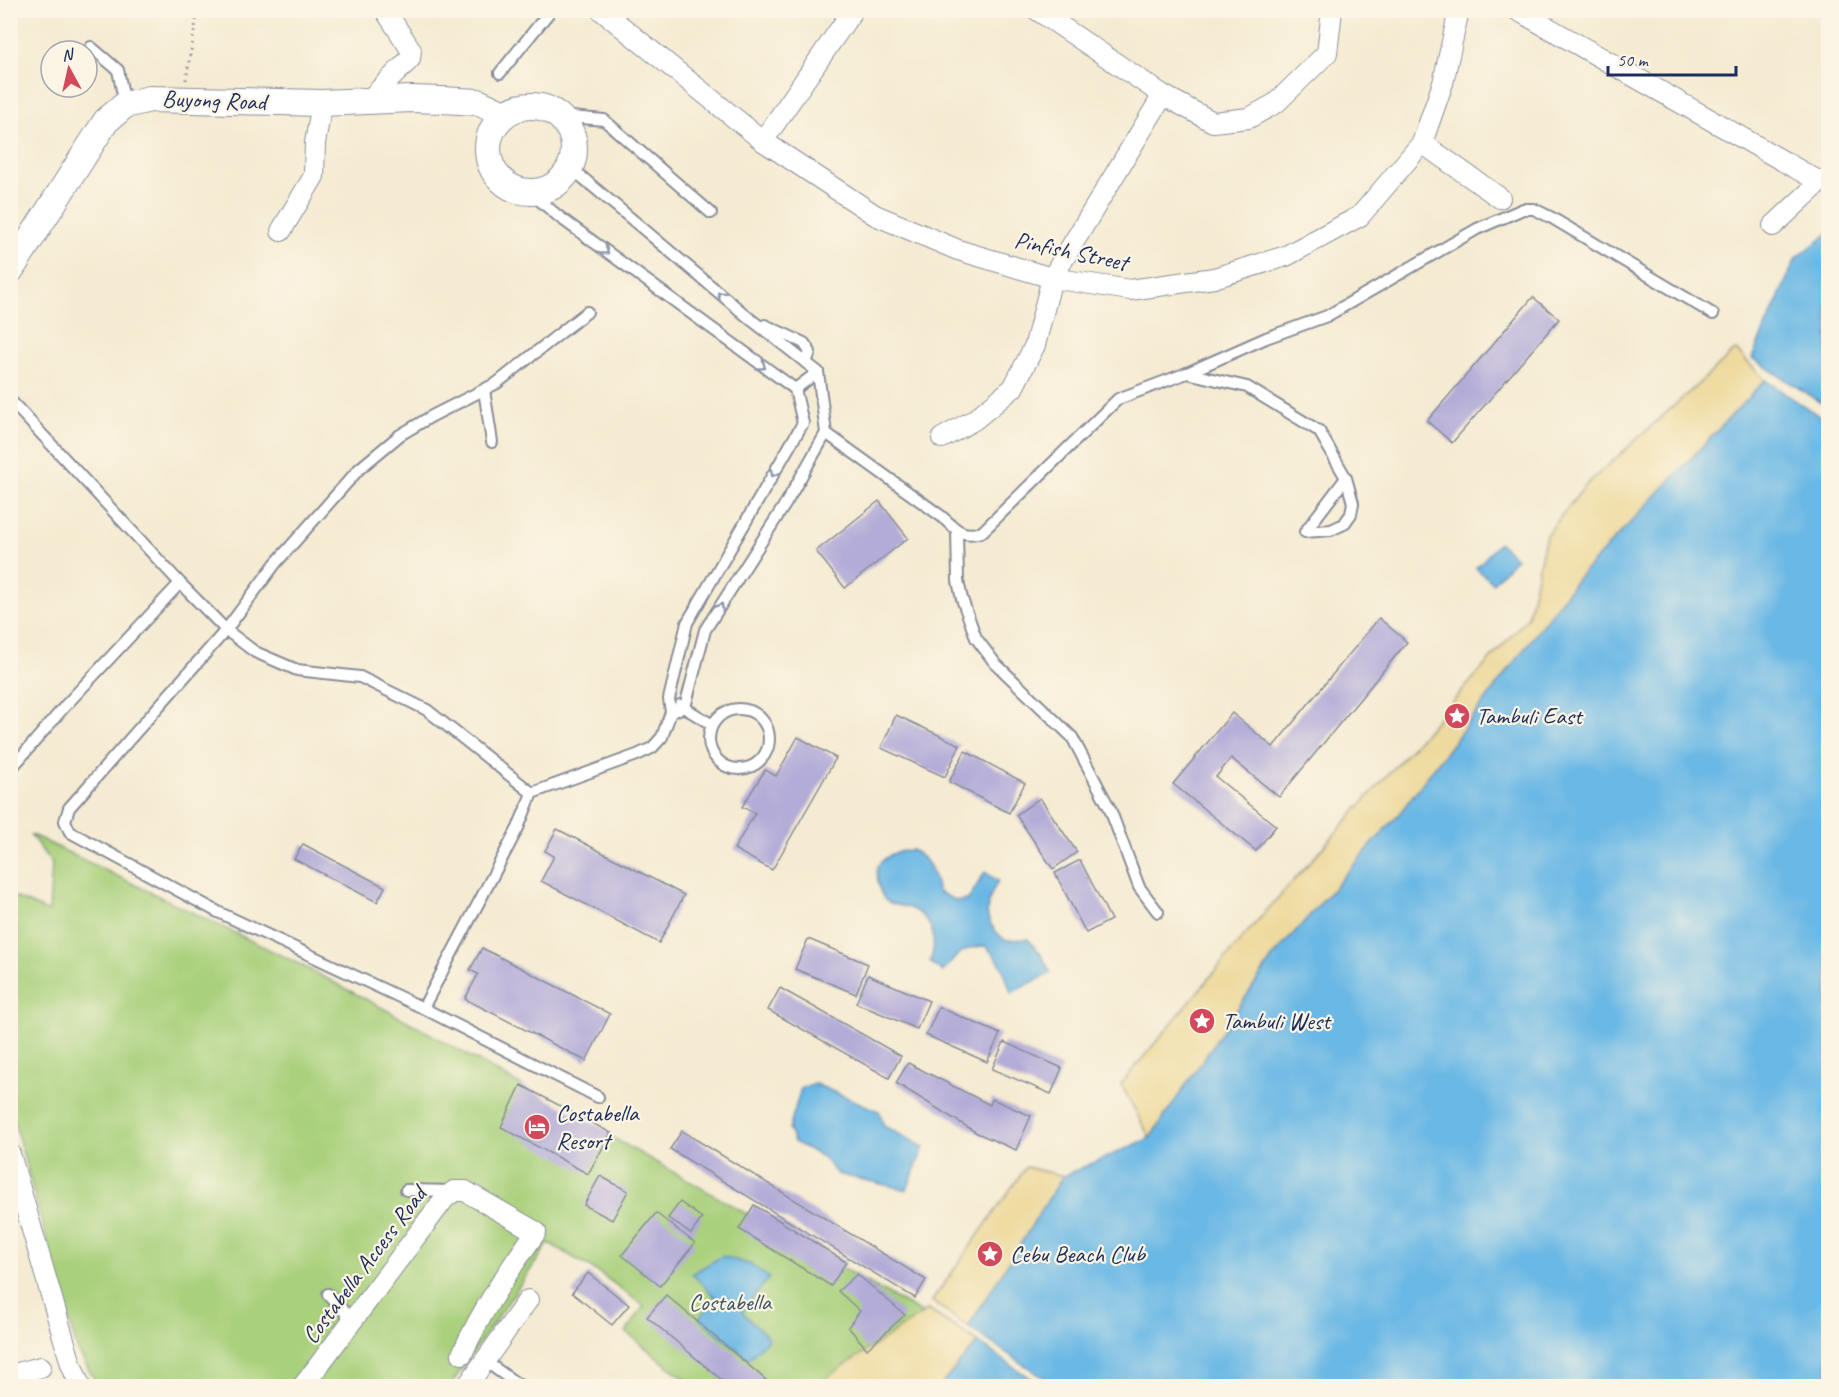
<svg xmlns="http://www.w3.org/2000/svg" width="1839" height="1397" font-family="Caveat,sans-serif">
<rect width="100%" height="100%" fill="#fcf5e5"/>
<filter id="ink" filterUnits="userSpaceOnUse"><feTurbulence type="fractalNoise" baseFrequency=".0167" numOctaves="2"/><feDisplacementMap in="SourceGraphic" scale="12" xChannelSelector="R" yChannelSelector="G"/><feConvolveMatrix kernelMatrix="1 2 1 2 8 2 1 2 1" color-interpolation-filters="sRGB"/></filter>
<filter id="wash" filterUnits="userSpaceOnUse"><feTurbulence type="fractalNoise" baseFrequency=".008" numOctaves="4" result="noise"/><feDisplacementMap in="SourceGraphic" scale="24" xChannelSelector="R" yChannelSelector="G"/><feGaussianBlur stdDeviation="1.35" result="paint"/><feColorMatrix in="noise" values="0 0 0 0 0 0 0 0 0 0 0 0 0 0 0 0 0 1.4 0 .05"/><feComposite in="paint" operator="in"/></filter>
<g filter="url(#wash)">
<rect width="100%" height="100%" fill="#f5ebd2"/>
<polygon fill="#a9d07b" stroke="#62806c" stroke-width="1.5" points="30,834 297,963 411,1023 946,1327 1038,1386 693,1386 626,1332 644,1306 598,1272 549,1243 450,1386 98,1386 77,1349 11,1111 10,895 49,912 52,864"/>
<g fill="#eeda9e" stroke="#84847e" stroke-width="1.5">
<polygon points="1736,350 1765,380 1578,578 1399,814 1273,957 1150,1138 1121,1084 1245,935 1528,617 1546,535 1586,485"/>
<polygon points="1026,1167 1063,1176 968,1327 932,1301"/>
<polygon points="928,1310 978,1342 940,1386 814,1386"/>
</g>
<g fill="#6bb8e5" stroke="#4374a2" stroke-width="1.5">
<polygon points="1828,234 1828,407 1752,358 1796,258"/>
<polygon points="1765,380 1828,422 1828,1386 1056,1386 968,1327 1063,1176 1150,1138 1273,957 1399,814 1578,578"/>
<polygon points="1499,543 1516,558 1493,583 1476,568"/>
<path d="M912,850C933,863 932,870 938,892L957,901L968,900L985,872L998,881C984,905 981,921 1005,940L1028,939L1040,953L1051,973L1011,993C1005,972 1001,960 985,946C961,947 957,955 943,972L930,962C938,940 933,917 909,908C900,904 891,907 884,898C878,890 877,876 877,867C887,854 896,851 912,850Z"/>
<polygon points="815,1084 879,1111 884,1126 924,1147 907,1190 837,1174 823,1157 794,1142 789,1129 801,1088"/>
<polygon points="722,1256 752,1265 769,1278 742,1312 769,1338 749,1359 699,1318 716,1298 692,1274"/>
<polygon points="978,1342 1041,1386 940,1386"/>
</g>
<g id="blocks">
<g fill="#b3acd8">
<polygon points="1533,297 1559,319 1452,443 1427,421"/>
<polygon points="879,501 908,538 845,588 816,551"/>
<polygon points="1379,618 1407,642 1279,797 1231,758 1216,777 1276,826 1256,851 1173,784 1232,713 1273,747"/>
<polygon points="896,715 960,745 945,777 881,748"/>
<polygon points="798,737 836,758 772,870 734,849 755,813 742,807 765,770 776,776"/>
<polygon points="965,751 1025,783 1009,813 949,782"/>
<polygon points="1040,798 1077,852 1053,869 1016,815"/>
<polygon points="557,829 684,895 659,943 541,881 554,856 545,851"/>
<polygon points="303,844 385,887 377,902 294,859"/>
<polygon points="1080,860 1111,920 1086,933 1055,873"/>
<polygon points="808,939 868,964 856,994 795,969"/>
<polygon points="482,948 610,1014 586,1061 465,999 478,974 470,970"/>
<polygon points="868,975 929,1001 917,1029 856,1003"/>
<polygon points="780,988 901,1056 889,1078 768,1010"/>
<polygon points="939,1007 1000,1034 987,1062 926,1035"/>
<polygon points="1004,1042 1062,1068 1051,1094 992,1069"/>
<polygon points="908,1063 990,1105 992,1099 1031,1116 1016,1150 977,1133 896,1083"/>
<polygon points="521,1085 611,1133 588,1174 501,1127"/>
<polygon points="682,1131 926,1280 915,1298 670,1149"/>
<polygon points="600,1176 628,1191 612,1220 584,1205"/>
<polygon points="680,1202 702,1218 691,1234 668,1218"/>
<polygon points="754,1205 846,1262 831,1286 739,1229"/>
<polygon points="656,1213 695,1243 660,1286 622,1255"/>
<polygon points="588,1273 629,1305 612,1325 572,1293"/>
<polygon points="857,1274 905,1315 867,1349 848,1327 860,1311 838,1291"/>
<polygon points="666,1295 773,1386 729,1386 647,1317"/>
</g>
</g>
</g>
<g filter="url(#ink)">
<use href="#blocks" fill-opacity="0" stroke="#888d98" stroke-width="1.5"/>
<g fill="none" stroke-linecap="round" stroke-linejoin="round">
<defs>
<g id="service">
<polyline points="91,47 118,70 125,105"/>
<polyline points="500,73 551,10"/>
<polyline points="560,116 604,120 711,213"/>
<polyline points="571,168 749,318 818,372 826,433 786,503 705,630 685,707 671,712"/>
<polyline points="587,312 497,383 432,416 400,435 359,469 275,564 226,630 69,808 65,821 70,832 218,912 423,1008 598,1097"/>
<polyline points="765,325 804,343 810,352 806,363"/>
<polyline points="1187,373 1266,338 1327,316 1477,229 1523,209 1534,209 1552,218 1713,314"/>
<polyline points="795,389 818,372"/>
<polyline points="484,390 492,442"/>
<polyline points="10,400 180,583 226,630 255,652 297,670 360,677 427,710 532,793"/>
<path d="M826,433L941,516C956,529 961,538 982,532L1118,399L1187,373L1247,387L1319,431L1346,478L1353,503L1351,514L1344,524L1331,530L1305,532L1346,478"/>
<polyline points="957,530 958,581 962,599 976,638 995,663 1072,737 1110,809 1139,887 1158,912"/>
<polyline points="680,705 711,724"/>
<circle cx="739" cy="739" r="30"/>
<polyline points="10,770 65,706 180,583"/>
<polyline points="423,1008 518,828 532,793 637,755 652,748 662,737 671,712 669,699 687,623 803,423 795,389 558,216 531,193"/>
<polyline points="406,1190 453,1191"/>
<polyline points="328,1294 353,1321"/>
<polyline points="485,1361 520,1386"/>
</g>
<g id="minor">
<polyline points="601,10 763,141 875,215 958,250 1052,278 1130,290 1214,278 1286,256 1360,216 1422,143 1443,83 1459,10"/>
<polyline points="1037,10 1163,95 1213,122 1249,118 1276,103 1327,53 1332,10"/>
<polyline points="1517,10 1820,182 1773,226"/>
<polyline points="368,101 410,59 411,50 385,10"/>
<polyline points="763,141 853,10"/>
<polyline points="1422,143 1500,198"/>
<polyline points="281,231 314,176 315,143 322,103"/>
<polyline points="942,438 974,420 1013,388 1035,345 1052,278 1163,95"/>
<polyline points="10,1154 71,1364 80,1386"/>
<polyline points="10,1375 41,1367"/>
<path d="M303,1386L445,1198L454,1191H465L536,1232C508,1271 482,1310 462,1354"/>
<polyline points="467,1386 528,1300"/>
</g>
<g id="tertiary">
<circle cx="531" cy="149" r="43"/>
<polyline points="10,271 106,121 125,105 150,99 322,103 412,99 441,100 478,102 504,114"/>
</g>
</defs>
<use href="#service" stroke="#888d98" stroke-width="14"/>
<use href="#minor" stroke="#888d98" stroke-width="22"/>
<use href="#tertiary" stroke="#888d98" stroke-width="28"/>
<polyline stroke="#888d98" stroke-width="3" stroke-dasharray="1.5 4.5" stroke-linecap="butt" points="186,80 198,10"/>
<use href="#service" stroke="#fff" stroke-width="10"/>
<use href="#minor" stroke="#fff" stroke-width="20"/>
<use href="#tertiary" stroke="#fff" stroke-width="26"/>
</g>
<defs><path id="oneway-chevron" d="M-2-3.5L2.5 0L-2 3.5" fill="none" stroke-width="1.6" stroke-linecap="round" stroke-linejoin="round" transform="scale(1.5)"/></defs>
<g stroke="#8d97ae">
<use href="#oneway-chevron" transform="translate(605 251) rotate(36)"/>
<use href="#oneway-chevron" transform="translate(721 295) rotate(-140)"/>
<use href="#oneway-chevron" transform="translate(762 366) rotate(36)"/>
<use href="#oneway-chevron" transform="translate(774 473) rotate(120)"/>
<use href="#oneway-chevron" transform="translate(720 607) rotate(-58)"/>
</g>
</g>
<defs>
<symbol id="sight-disc" viewBox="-11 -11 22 22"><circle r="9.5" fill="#d1495b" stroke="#fcf5e5"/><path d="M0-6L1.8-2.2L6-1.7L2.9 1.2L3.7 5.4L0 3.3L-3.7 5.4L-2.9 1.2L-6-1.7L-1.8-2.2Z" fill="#fff"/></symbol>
<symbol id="hotel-disc" viewBox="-11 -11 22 22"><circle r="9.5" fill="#d1495b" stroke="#fcf5e5"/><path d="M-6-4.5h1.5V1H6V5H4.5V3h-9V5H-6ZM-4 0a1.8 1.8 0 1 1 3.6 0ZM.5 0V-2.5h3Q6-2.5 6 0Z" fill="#fff"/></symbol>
</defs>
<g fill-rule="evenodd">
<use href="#sight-disc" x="1442" y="701" width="30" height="30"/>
<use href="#sight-disc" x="1187" y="1006" width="30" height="30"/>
<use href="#hotel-disc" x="522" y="1112" width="30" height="30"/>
<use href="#sight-disc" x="975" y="1239" width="30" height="30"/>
</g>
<g text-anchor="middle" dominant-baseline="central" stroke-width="4.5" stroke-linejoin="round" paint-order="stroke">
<g font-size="24" fill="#1b2f5e" stroke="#fcf5e5">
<text transform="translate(214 100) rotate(2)">Buyong Road</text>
<text transform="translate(1071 251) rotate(12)">Pinfish Street</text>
<text transform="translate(364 1265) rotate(-53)">Costabella Access Road</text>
</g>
<g font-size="24" fill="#1b2f5e" stroke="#fcf5e5" text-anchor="start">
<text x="1476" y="716">Tambuli East</text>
<text x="1222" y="1021">Tambuli West</text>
<text x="556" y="1113">Costabella<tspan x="556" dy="28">Resort</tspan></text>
<text x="1010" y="1254">Cebu Beach Club</text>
</g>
<g font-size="24" fill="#3e5765" stroke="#fcf5e5">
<text x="730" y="1302">Costabella</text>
</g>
</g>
<rect width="1839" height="1397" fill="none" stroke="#fcf5e5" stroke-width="36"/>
<g transform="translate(69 69) rotate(352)"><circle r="28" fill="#fcf5e5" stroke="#a2a6af" stroke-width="1.5"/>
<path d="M0-4.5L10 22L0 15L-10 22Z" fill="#d1495b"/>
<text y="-9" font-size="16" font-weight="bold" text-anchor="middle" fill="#1b2f5e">N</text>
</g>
<path d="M1608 66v9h128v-9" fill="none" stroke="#1b2f5e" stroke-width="3"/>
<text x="1617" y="66" font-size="18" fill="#1b2f5e" stroke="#fcf5e5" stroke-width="4.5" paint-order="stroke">50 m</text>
</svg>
